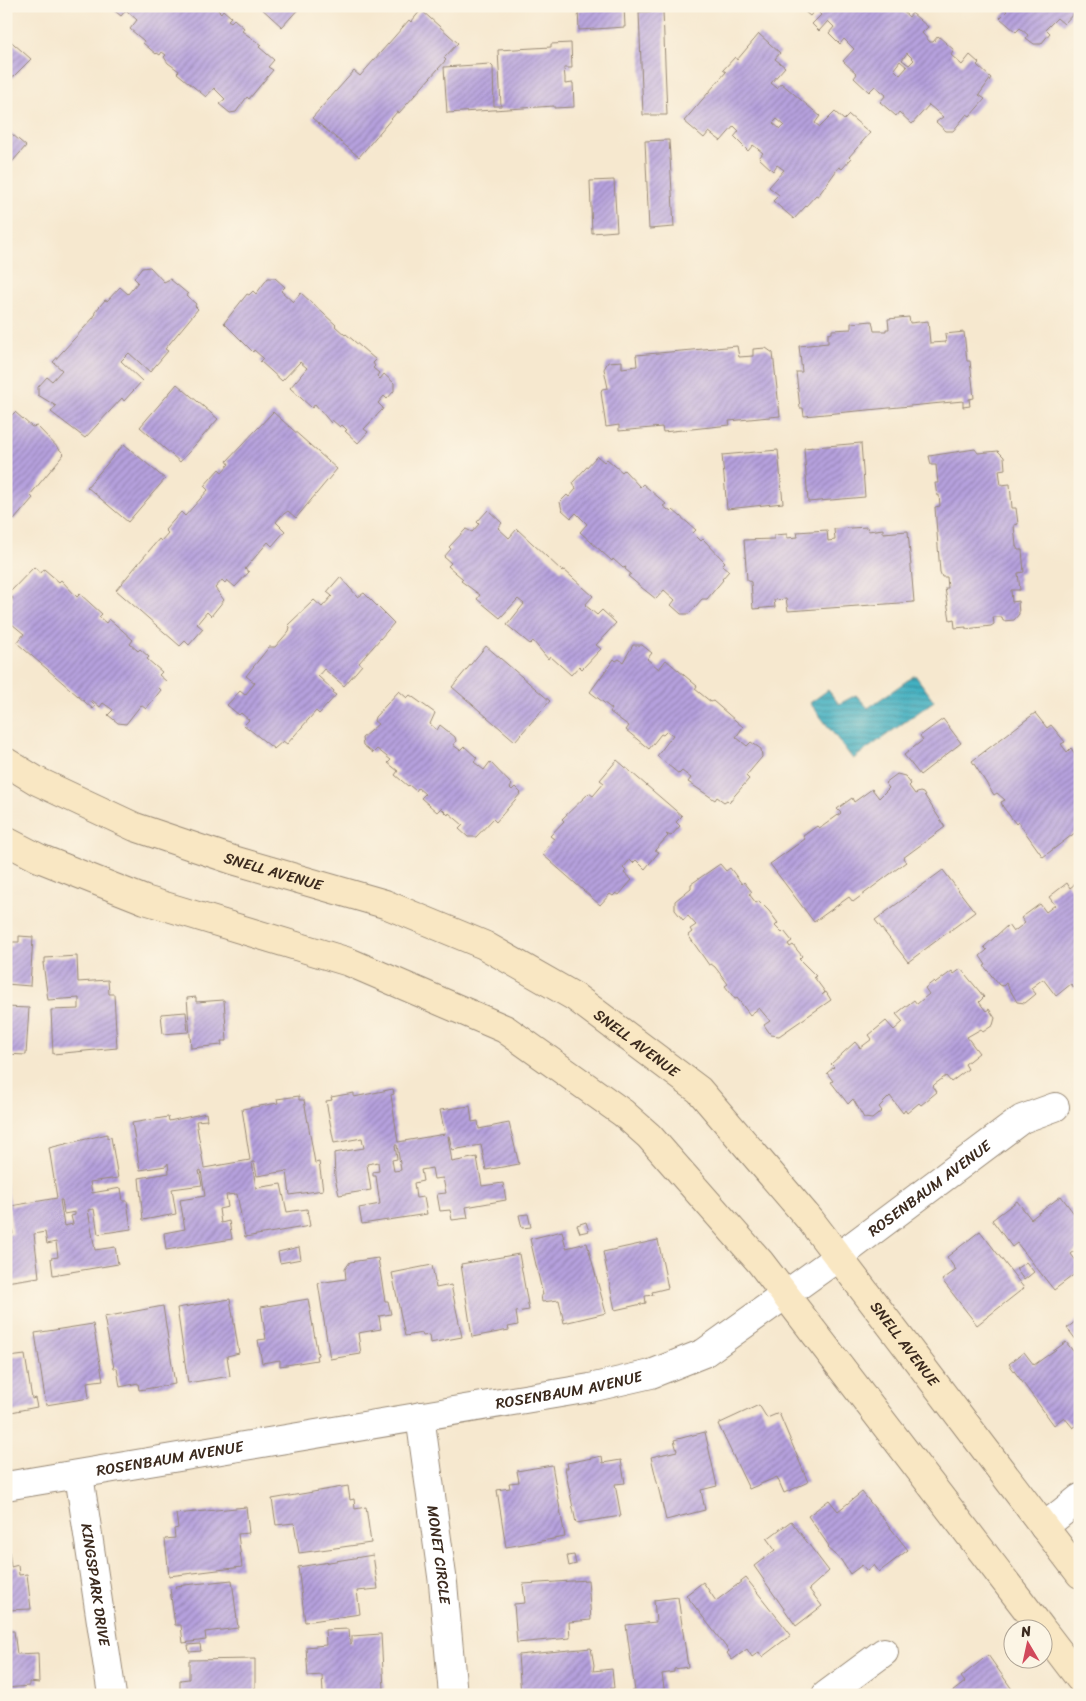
<svg xmlns="http://www.w3.org/2000/svg" width="1086" height="1701" font-family="Sriracha,sans-serif">
<defs>
<pattern id="water-rules" width="6" height="5" patternUnits="userSpaceOnUse" patternTransform="scale(1.25)"><rect width="6" height="5" fill="#43b0c1"/><path d="M0 2.5h6" fill="none" stroke="#398f9c"/></pattern>
<pattern id="building-hatch" width="6" height="6" patternUnits="userSpaceOnUse" patternTransform="scale(1.25)"><rect width="6" height="6" fill="#b6a1de"/><path d="M-1 1l2-2M0 6l6-6M5 7l2-2" fill="none" stroke="#9583b3"/></pattern>
</defs>
<rect width="100%" height="100%" fill="#fcf5e5"/>
<filter id="ink" filterUnits="userSpaceOnUse"><feTurbulence type="fractalNoise" baseFrequency=".02" numOctaves="2"/><feDisplacementMap in="SourceGraphic" scale="10" xChannelSelector="R" yChannelSelector="G"/><feConvolveMatrix kernelMatrix="1 2 1 2 8 2 1 2 1" color-interpolation-filters="sRGB"/></filter>
<filter id="wash" filterUnits="userSpaceOnUse"><feTurbulence type="fractalNoise" baseFrequency=".0096" numOctaves="4" result="noise"/><feDisplacementMap in="SourceGraphic" scale="20" xChannelSelector="R" yChannelSelector="G"/><feGaussianBlur stdDeviation="1.12" result="paint"/><feColorMatrix in="noise" values="0 0 0 0 0 0 0 0 0 0 0 0 0 0 0 0 0 1.4 0 .05"/><feComposite in="paint" operator="in"/></filter>
<g filter="url(#wash)">
<rect width="100%" height="100%" fill="#f6e8cf"/>
<polygon fill="url(#water-rules)" stroke="#3f6d70" points="915,675 934,701 853,759 810,703 828,690 839,704 856,695 868,708"/>
<g id="blocks">
<g fill="url(#building-hatch)" fill-rule="evenodd">
<polygon points="109,6 214,6 221,13 223,10 231,17 228,20 231,22 234,19 244,28 242,31 261,45 259,47 274,60 268,67 273,70 249,99 247,97 236,112 230,113 219,104 225,99 214,88 206,97 177,73 179,71 168,63 164,57 166,55 162,52 160,55 157,53 156,54 143,43 144,41 130,29 137,20 126,10 121,16"/>
<polygon points="259,6 301,6 282,27"/>
<polygon points="600,6 624,6 625,27 579,30 578,10 600,9"/>
<path d="M798,6H897L909,17L912,13L928,27L922,33L930,42H933L938,36L954,50L951,55L962,65L970,55L979,63L977,65L991,78L979,95L985,99L970,116L967,114L953,131H946L936,122L943,117L929,105L912,124L899,112L896,116L880,102L886,95L875,86L869,92L854,78L857,74L843,61L854,49L844,39L840,44L829,33L834,27L828,21L819,31L812,24L821,15L818,12L815,10L810,16ZM907,53L914,60L909,65L902,60ZM900,61L907,67L900,75L894,69Z"/>
<polygon points="1001,6 1080,6 1080,11 1078,13 1076,11 1064,24 1057,18 1046,29 1050,33 1041,44 1034,44 1026,38 1028,35 1020,28 1016,32 1000,18 1007,11"/>
<polygon points="421,10 458,43 444,58 446,60 399,113 397,112 359,157 312,118 354,71 360,76 409,20 411,22"/>
<polygon points="663,11 667,115 643,115 639,12"/>
<path d="M759,34L780,53L775,59L785,67L771,83L777,88L781,83L820,116L815,123L820,127L835,112L844,120L849,115L870,133L849,157L851,159L842,169L839,167L818,196L816,195L794,219L773,201L779,195L769,187L784,170L777,165L773,171L759,158L763,153L753,145L748,151L734,137L739,131L734,126L721,141L709,132L704,138L684,121L726,72L723,70L735,57L737,60ZM777,119L784,125L780,129L773,123Z"/>
<polygon points="6,37 31,59 6,84"/>
<polygon points="571,43 572,68 564,68 565,78 565,84 573,83 574,107 554,108 554,106 447,113 444,67 490,64 493,67 494,106 501,106 498,50 551,47 551,44"/>
<polygon points="6,129 26,146 6,169"/>
<polygon points="669,140 674,227 649,229 645,141"/>
<polygon points="614,180 617,231 592,233 590,181"/>
<polygon points="150,267 164,282 170,279 188,294 187,296 196,304 195,306 198,309 165,349 168,351 150,372 129,353 121,361 142,381 124,401 122,398 85,438 51,412 56,406 38,395 38,387 47,377 52,381 62,370 53,362 94,317 95,312 105,300 107,301 120,287 128,294 138,282 134,278 142,268"/>
<polygon points="268,278 275,278 285,287 281,291 293,302 301,293 336,325 335,326 345,335 346,334 376,360 373,363 375,366 373,368 379,373 377,376 380,379 384,374 394,383 394,391 387,399 384,396 378,403 383,408 382,410 364,429 368,432 358,443 345,431 347,430 342,425 340,427 332,420 331,423 315,404 312,408 290,388 307,368 300,362 282,381 260,361 263,358 254,350 253,352 224,323 247,294 249,295 253,291 256,294"/>
<polygon points="909,317 910,323 928,321 930,343 946,342 945,334 964,332 967,361 970,361 974,398 969,399 970,406 963,407 963,401 804,416 803,408 800,408 796,372 802,372 799,346 828,343 828,334 832,333 832,330 851,329 851,323 872,321 874,331 886,331 886,329 889,329 888,319"/>
<polygon points="737,346 739,357 753,356 753,349 766,348 773,353 780,416 729,421 730,425 663,432 662,427 619,431 619,425 606,427 601,392 602,389 608,388 604,369 608,362 622,361 622,368 637,366 636,355"/>
<polygon points="177,384 218,419 180,462 140,427"/>
<polygon points="15,412 32,427 37,426 64,454 30,495 33,498 14,520 6,513 6,421"/>
<polygon points="273,412 337,469 296,518 288,511 281,516 276,522 285,531 272,546 268,542 245,569 249,572 235,587 227,580 225,583 222,580 215,588 224,600 211,616 207,612 197,624 203,629 189,645 185,641 180,646 116,590 159,539 161,541 168,533 165,530 181,512 185,516 208,490 204,486 219,469 222,472 229,464 227,461"/>
<polygon points="861,443 865,497 808,502 804,448"/>
<polygon points="124,444 165,479 128,522 87,487"/>
<polygon points="975,449 978,453 998,451 1004,457 1005,469 999,470 1001,485 1010,484 1012,508 1016,508 1018,524 1014,525 1016,546 1018,550 1022,550 1024,572 1018,573 1020,590 1011,590 1012,602 1018,601 1019,614 1014,620 1003,621 1002,617 993,617 994,624 991,626 966,629 966,627 955,628 954,619 950,620 945,588 948,588 947,577 942,577 940,572 935,507 940,506 939,495 937,496 935,483 938,483 936,465 931,465 929,456"/>
<polygon points="778,450 783,503 727,509 722,455"/>
<polygon points="597,456 604,462 607,459 622,472 624,470 640,487 643,484 666,504 663,506 671,512 673,510 696,530 693,533 701,541 703,539 725,562 722,565 729,571 722,579 723,580 707,599 702,599 689,614 681,614 671,605 675,600 664,590 656,599 641,587 628,576 631,574 625,569 626,567 623,568 613,559 612,561 580,532 587,524 576,513 571,518 562,510 560,502 567,495 569,497 576,489 573,482"/>
<polygon points="488,510 502,523 498,528 509,538 517,529 562,571 563,569 593,596 585,605 597,615 602,610 616,623 596,645 601,649 582,669 579,666 571,675 550,656 548,659 533,641 530,644 507,625 524,604 518,599 500,618 477,599 480,595 461,581 463,579 448,566 451,563 444,557 451,549 449,547 466,529 472,532 479,524 477,522"/>
<polygon points="867,527 868,531 883,529 883,533 908,531 914,602 788,611 786,599 774,600 775,607 753,609 751,582 747,580 744,540 774,539 774,535 787,534 787,538 798,537 797,532 827,530 828,541 835,540 834,529"/>
<polygon points="34,567 41,573 44,569 59,582 61,580 77,597 80,594 102,614 99,617 106,623 109,619 122,630 133,640 130,644 138,651 140,649 149,657 147,659 162,672 159,675 166,681 159,688 161,690 146,709 141,705 126,724 118,723 108,715 113,710 103,703 100,707 92,700 91,702 95,706 93,709 17,643 24,634 12,624 8,629 6,627 6,606 13,598 10,595 10,592"/>
<polygon points="340,577 358,597 364,593 394,623 359,663 362,665 344,686 324,669 318,676 334,691 333,693 336,695 319,714 316,711 287,744 283,741 274,749 244,725 249,720 241,713 239,715 227,705 240,691 245,695 255,683 246,676 269,647 275,647 289,631 290,627 288,625 314,600 322,607 332,596 327,592"/>
<polygon points="633,645 642,645 652,653 647,659 659,669 666,660 697,686 695,689 711,702 713,701 743,727 736,737 747,746 751,742 761,749 762,757 746,776 749,779 729,802 727,800 724,802 717,797 715,800 688,782 691,778 682,771 679,774 657,756 673,735 667,731 663,735 661,734 649,749 626,730 629,726 610,712 612,709 590,692 614,659 616,661 619,659 623,662"/>
<polygon points="486,646 550,701 515,741 452,687"/>
<polygon points="399,691 407,698 410,695 435,713 430,724 437,730 440,725 455,737 456,741 453,745 460,750 464,746 477,758 474,762 484,770 490,762 512,785 510,788 512,790 515,787 521,793 496,822 493,819 476,837 468,837 459,829 463,825 449,813 448,815 441,808 437,812 421,798 425,794 418,788 416,791 409,785 408,786 395,775 398,771 388,763 391,760 377,749 373,753 363,745 362,738 378,724 374,721 375,717"/>
<polygon points="1035,713 1047,728 1051,725 1065,742 1061,744 1067,752 1071,748 1080,762 1080,829 1043,857 1018,822 1016,824 1003,807 1001,802 1005,800 997,793 994,795 972,761"/>
<polygon points="943,719 961,743 920,775 904,755 923,740 920,736"/>
<polygon points="617,760 682,816 676,822 680,826 671,836 666,834 668,836 655,850 659,852 645,869 636,860 633,863 630,860 623,868 626,871 624,873 632,880 619,895 616,893 613,896 610,894 600,905 542,854 554,839 550,836 564,821 562,819 589,793 593,796 604,783 600,780"/>
<polygon points="897,774 905,776 911,784 909,786 915,794 920,792 923,793 945,827 903,858 906,862 853,902 849,897 814,922 770,864 805,839 803,836 817,826 819,828 823,826 841,813 837,809 852,798 854,802 872,789 879,798 889,788 885,783"/>
<polygon points="720,864 726,871 730,868 742,884 744,882 752,892 749,894 756,903 759,901 769,911 778,923 775,926 782,933 784,931 792,941 788,944 790,947 793,945 802,956 799,959 816,976 814,977 825,992 822,995 826,992 831,1000 779,1036 771,1035 764,1025 770,1021 759,1008 750,1015 737,998 735,999 725,986 728,984 715,967 711,964 709,965 688,935 692,932 690,929 696,925 688,916 683,920 675,910 675,901 691,888 691,884"/>
<polygon points="943,870 975,912 908,962 875,920"/>
<polygon points="1080,880 1080,984 1074,988 1071,984 1056,996 1043,979 1031,988 1036,994 1025,1003 1017,1002 1006,983 1003,986 999,985 984,966 986,965 980,956 987,950 984,947 1008,925 1013,932 1025,923 1021,918 1040,904 1046,912 1055,905 1049,897 1067,883 1070,888"/>
<polygon points="19,936 33,937 30,986 6,984 6,946 12,946 12,942 19,942"/>
<polygon points="77,956 78,982 108,980 109,994 114,994 117,1048 53,1054 51,1010 79,1009 79,998 48,1000 43,963 45,963 45,958"/>
<polygon points="961,969 984,997 979,1002 986,1011 989,1009 995,1018 993,1025 983,1032 981,1029 967,1037 979,1053 965,1064 968,1069 951,1082 946,1076 935,1084 933,1086 937,1092 921,1105 919,1103 907,1113 905,1110 903,1113 890,1096 879,1107 882,1111 872,1119 864,1118 853,1099 848,1104 831,1082 833,1081 827,1073 834,1067 831,1064 855,1042 860,1048 872,1039 869,1035 886,1021 894,1030 903,1022 896,1014 914,1000 917,1004 929,994 925,988 934,981 936,983 952,971 954,974"/>
<polygon points="196,997 196,1002 224,1000 227,1041 221,1041 222,1045 191,1048 187,998"/>
<polygon points="6,1007 29,1008 26,1055 6,1054"/>
<polygon points="186,1012 188,1032 163,1034 161,1014"/>
<path d="M393,1089L394,1094L391,1095L398,1142L445,1134L440,1110L470,1106L472,1122L478,1121L479,1129L509,1123L519,1164L486,1170L481,1145L452,1150L449,1136H448L452,1162L477,1157L482,1186L503,1183L506,1200L466,1207L468,1218L452,1220L450,1210L440,1211L437,1194L446,1193L443,1178L434,1179L432,1168L421,1170L423,1181L414,1183L416,1198L424,1197L427,1214L362,1224L359,1208L380,1204L376,1176H373V1172L379,1171L378,1162L367,1164L371,1190L339,1195L335,1178L334,1153L364,1148L362,1138L334,1143L326,1101L332,1100L331,1097L354,1093V1097ZM395,1145H397L401,1170L394,1171L392,1160L397,1159Z"/>
<polygon points="299,1096 299,1100 304,1100 315,1163 319,1162 323,1190 290,1195 287,1171 257,1176 254,1162 252,1162 256,1188 281,1184 287,1212 307,1209 310,1226 245,1237 237,1194 226,1195 228,1207 219,1209 221,1223 229,1221 232,1239 166,1250 164,1233 185,1229 180,1200 205,1196 201,1170 199,1171 202,1185 172,1189 176,1214 143,1220 139,1178 169,1173 168,1163 166,1166 140,1170 132,1123 168,1117 169,1121 206,1113 207,1120 196,1121 204,1168 250,1160 242,1109 278,1103 277,1099"/>
<path d="M107,1134V1138L111,1137L118,1178L90,1182L92,1193L121,1188L123,1201H127L131,1229L98,1234L94,1209L88,1210L95,1250L115,1247L118,1264L53,1275L51,1258L58,1257L56,1242L47,1244L45,1232L34,1234L39,1277L6,1282V1235L13,1234L9,1209H6V1183L11,1206L57,1198L49,1148ZM60,1200H62L64,1214L75,1212V1215L71,1216L73,1224L64,1226Z"/>
<polygon points="1061,1196 1078,1219 1080,1218 1080,1247 1071,1254 1080,1266 1080,1270 1054,1290 1017,1243 1012,1247 992,1220 1017,1201 1031,1219"/>
<polygon points="528,1214 531,1227 522,1228 519,1215"/>
<polygon points="586,1222 589,1231 580,1233 577,1225"/>
<polygon points="562,1231 566,1248 587,1243 606,1313 564,1323 559,1300 542,1302 541,1295 543,1295 530,1239"/>
<polygon points="980,1231 1024,1288 977,1325 942,1280 956,1270 947,1257"/>
<polygon points="658,1240 668,1288 652,1292 653,1295 645,1296 646,1303 615,1310 603,1252"/>
<polygon points="299,1247 301,1259 280,1263 278,1252"/>
<polygon points="519,1254 529,1310 516,1312 518,1325 508,1327 509,1330 472,1337 461,1264"/>
<polygon points="378,1258 385,1301 388,1301 391,1314 379,1316 381,1329 358,1333 361,1354 330,1359 318,1283 346,1279 345,1269 350,1262"/>
<polygon points="1026,1262 1034,1272 1024,1280 1016,1269"/>
<polygon points="432,1265 436,1288 451,1285 462,1337 430,1343 429,1335 423,1336 422,1333 405,1336 392,1273"/>
<polygon points="230,1299 239,1353 227,1356 230,1376 188,1383 177,1308"/>
<polygon points="308,1299 318,1355 316,1356 317,1360 280,1366 280,1360 262,1363 258,1340 266,1339 261,1307"/>
<polygon points="163,1306 175,1384 139,1390 138,1383 120,1387 117,1368 114,1368 104,1317"/>
<polygon points="1080,1318 1080,1345 1067,1328"/>
<polygon points="93,1324 103,1380 87,1382 89,1398 46,1405 35,1333"/>
<polygon points="1066,1342 1080,1360 1080,1423 1073,1428 1064,1417 1054,1425 1009,1364 1024,1352 1034,1365"/>
<polygon points="6,1346 9,1357 25,1355 32,1399 35,1398 37,1407 6,1413"/>
<polygon points="759,1405 767,1418 779,1413 808,1482 784,1493 777,1477 749,1489 718,1424"/>
<polygon points="705,1432 717,1486 701,1490 705,1510 666,1520 651,1457 677,1451 674,1440"/>
<polygon points="602,1456 603,1463 621,1460 625,1483 615,1484 621,1516 576,1523 565,1468 568,1468 567,1463"/>
<polygon points="552,1465 565,1537 506,1547 497,1490 510,1488 509,1483 519,1482 517,1471"/>
<polygon points="348,1486 350,1500 354,1499 355,1509 366,1507 371,1543 299,1553 294,1523 276,1525 272,1499"/>
<polygon points="862,1492 908,1550 879,1572 874,1565 867,1571 862,1565 850,1574 841,1560 827,1548 829,1546 808,1516 829,1500 838,1511"/>
<polygon points="246,1507 249,1533 238,1534 242,1567 169,1576 165,1539 175,1538 174,1529 178,1528 176,1514"/>
<polygon points="791,1521 829,1571 809,1589 822,1606 796,1626 754,1566 775,1550 767,1539"/>
<polygon points="6,1550 9,1550 11,1567 18,1565 19,1575 27,1574 31,1609 6,1610"/>
<polygon points="373,1555 378,1589 357,1591 360,1614 305,1622 298,1567"/>
<polygon points="574,1555 576,1564 569,1566 567,1556"/>
<polygon points="746,1578 791,1635 762,1657 759,1652 752,1657 747,1649 732,1660 727,1653 729,1651 686,1595 703,1582 716,1601"/>
<polygon points="232,1580 238,1628 205,1632 206,1640 183,1643 181,1625 175,1625 170,1589 176,1588 175,1586"/>
<polygon points="588,1580 591,1620 569,1622 570,1638 517,1643 514,1604 525,1603 523,1584"/>
<polygon points="678,1597 688,1667 674,1669 674,1672 662,1674 665,1695 633,1695 632,1691 635,1691 626,1625 656,1622 654,1600"/>
<polygon points="349,1629 350,1644 352,1643 352,1636 381,1634 384,1689 379,1689 379,1692 323,1693 322,1675 308,1676 306,1647 326,1645 325,1630"/>
<polygon points="6,1631 14,1631 17,1654 38,1653 39,1683 29,1682 29,1686 6,1688"/>
<polygon points="200,1644 201,1651 189,1652 188,1645"/>
<polygon points="591,1648 594,1665 593,1671 612,1669 614,1688 602,1689 603,1695 521,1695 518,1655"/>
<polygon points="988,1655 1016,1695 948,1695 965,1682 961,1677"/>
<polygon points="255,1659 255,1695 180,1695 180,1680 189,1679 189,1660"/>
</g>
</g>
</g>
<g filter="url(#ink)">
<use href="#blocks" fill-opacity="0" stroke="#988976" stroke-width="1"/>
<g fill="none" stroke-linecap="round" stroke-linejoin="round">
<defs>
<g id="street">
<path id="s1" d="M420,1416L443,1583L453,1695"/>
<path id="s2" d="M79,1475L112,1695"/>
<path id="s3" d="M6,1486L590,1388L651,1374L704,1353L838,1257L1022,1119L1055,1107"/>
<polyline points="1044,1527 1080,1498"/>
<polyline points="826,1695 884,1652"/>
</g>
<g id="secondary">
<path id="s4" d="M6,762L37,781L135,827L233,860L385,904L484,945L575,997L699,1090L811,1221L1080,1574"/>
<polyline points="6,841 39,858 145,900 349,962 505,1029 623,1113 649,1136 760,1262 1041,1628"/>
<polyline points="1044,1632 1080,1679"/>
</g>
</defs>
<use href="#street" stroke="#988976" stroke-width="30"/>
<use href="#secondary" stroke="#988976" stroke-width="30"/>
<use href="#street" stroke="#fff" stroke-width="28"/>
<use href="#secondary" stroke="#f9e7c3" stroke-width="28"/>
</g>
</g>
<g text-anchor="middle" dominant-baseline="central" stroke-width="4.5" stroke-linejoin="round" paint-order="stroke">
<g font-size="15" fill="#3b2a1e" stroke="#fcf5e5">
<text stroke="none"><textPath href="#s4" startOffset="290">SNELL AVENUE</textPath></text>
<text stroke="none"><textPath href="#s4" startOffset="695">SNELL AVENUE</textPath></text>
<text stroke="none"><textPath href="#s3" startOffset="991">ROSENBAUM AVENUE</textPath></text>
<text stroke="none"><textPath href="#s4" startOffset="1100">SNELL AVENUE</textPath></text>
<text stroke="none"><textPath href="#s3" startOffset="571">ROSENBAUM AVENUE</textPath></text>
<text stroke="none"><textPath href="#s3" startOffset="166">ROSENBAUM AVENUE</textPath></text>
<text stroke="none"><textPath href="#s1" startOffset="140">MONET CIRCLE</textPath></text>
<text stroke="none"><textPath href="#s2" startOffset="111">KINGSPARK DRIVE</textPath></text>
</g>
</g>
<rect width="1086" height="1701" fill="none" stroke="#fcf5e5" stroke-width="25"/>
<g transform="translate(1028 1644) rotate(351)"><circle r="24" fill="#fcf5e5" stroke="#afa495"/>
<path d="M0-4L9 19L0 12L-9 19Z" fill="#d1495b"/>
<text y="-8" font-size="14" font-weight="bold" text-anchor="middle" fill="#3b2a1e">N</text>
</g>
</svg>
